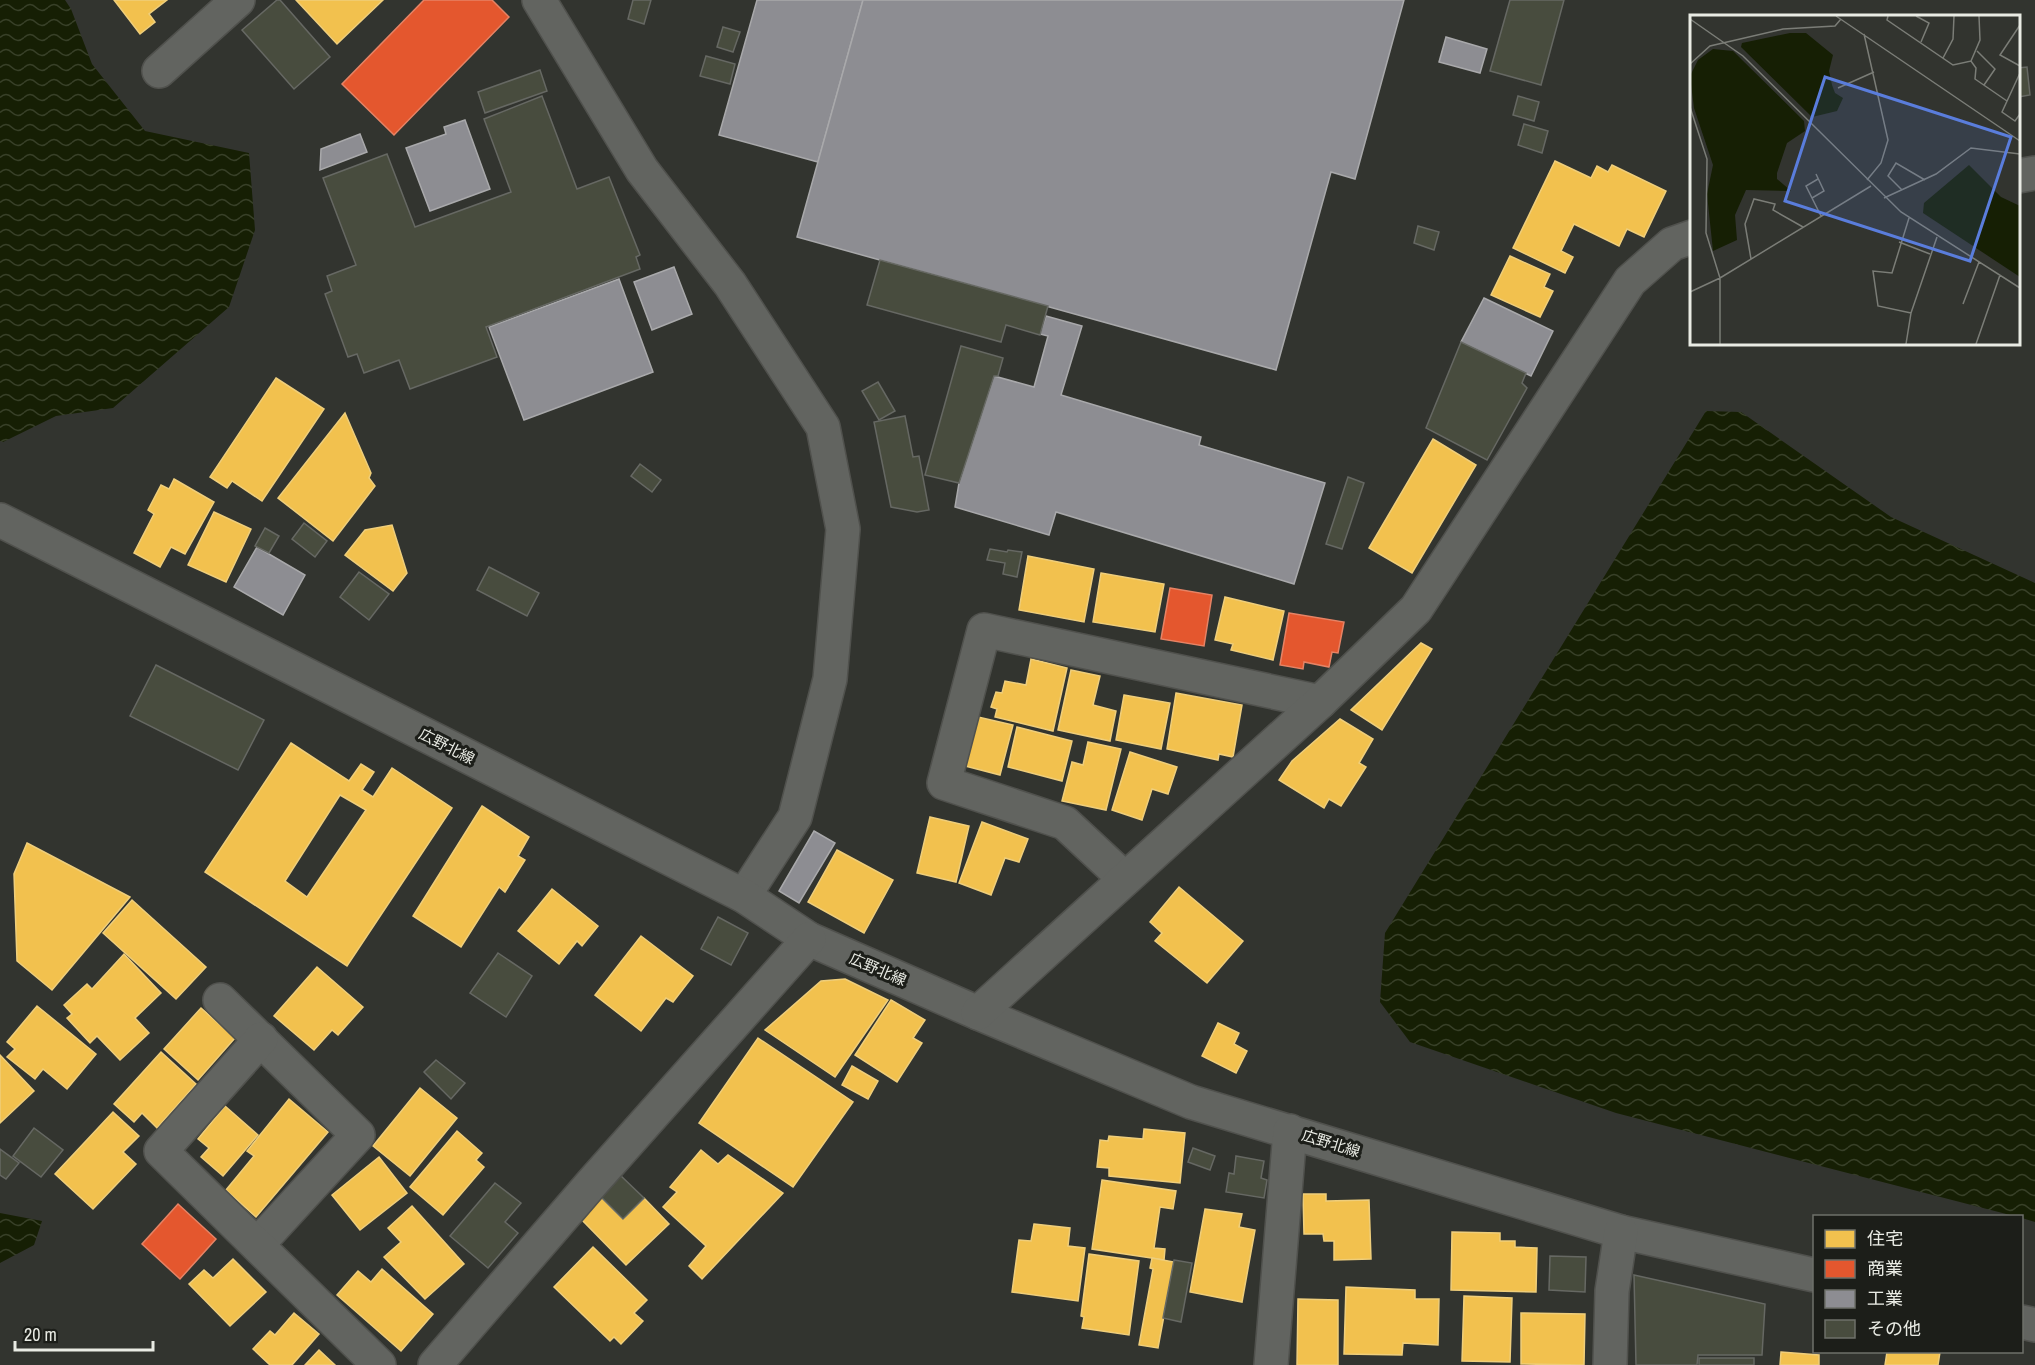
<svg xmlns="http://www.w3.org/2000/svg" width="2035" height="1365" font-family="'Archivo Narrow','Noto Sans JP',sans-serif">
<defs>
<pattern id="water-waves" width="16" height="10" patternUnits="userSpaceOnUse" patternTransform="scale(1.5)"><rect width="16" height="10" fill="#161f04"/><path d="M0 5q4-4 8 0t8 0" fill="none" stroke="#384028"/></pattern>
</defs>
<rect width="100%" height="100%" fill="#32342f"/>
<g fill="url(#water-waves)">
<polygon points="0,0 65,0 71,9 92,64 145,131 249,153 255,230 229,307 113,408 56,416 3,442 0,441"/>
<polygon points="1706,411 1741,412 1891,517 2035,583 2035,1222 2022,1218 2022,1216 2014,1216 1616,1113 1410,1042 1380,1002 1385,933"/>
<polygon points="0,1213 42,1221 34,1245 0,1263"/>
</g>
<g fill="#f2c14e" stroke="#efce7b" stroke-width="1.5" fill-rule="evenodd">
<polygon points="114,0 167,0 149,14 155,22 140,34"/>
<polygon points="296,0 383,0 337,44"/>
<polygon points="1555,161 1591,178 1597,166 1608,172 1612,165 1666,191 1644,237 1627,229 1619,246 1574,224 1561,251 1573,257 1565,273 1513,248"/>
<polygon points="1510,256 1550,274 1544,287 1553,291 1540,317 1491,295"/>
<polygon points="276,378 324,409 262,501 232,481 227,488 210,477"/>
<polygon points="345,413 371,473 369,478 375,486 333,541 278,498"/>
<polygon points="1433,439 1476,465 1412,573 1369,548"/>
<polygon points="174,479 214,502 185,554 171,547 160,567 134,553 154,514 148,510 161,485 169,489"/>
<polygon points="214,512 251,529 226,582 188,565"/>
<polygon points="392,525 407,573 393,591 345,555 365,530"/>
<polygon points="1028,556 1094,569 1084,622 1019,610"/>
<polygon points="1101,573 1164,584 1155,632 1093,622"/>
<polygon points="1225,597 1284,611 1273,660 1231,650 1233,644 1215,640"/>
<polygon points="1421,643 1432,649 1382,730 1351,710"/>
<polygon points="1031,659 1067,668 1053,731 995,717 997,709 991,707 996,692 1002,693 1005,681 1026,685"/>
<polygon points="1071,670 1100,676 1093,705 1116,711 1110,741 1058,730"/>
<polygon points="1176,693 1242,705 1233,757 1219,754 1218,760 1167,749"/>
<polygon points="1124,695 1170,703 1161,749 1116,740"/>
<polygon points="978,717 1013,725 1000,775 965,766"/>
<polygon points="1340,719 1373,739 1359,763 1366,767 1341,806 1329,799 1324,808 1279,780 1292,761"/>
<polygon points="1017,727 1072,741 1062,781 1008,767"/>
<polygon points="1088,742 1121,749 1106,810 1062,801 1072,762 1083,765"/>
<path d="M291,743L349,781L361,764L374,772L362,790L373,797L392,768L452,808L347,966L205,872ZM340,795L366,810L307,897L285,881Z"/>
<polygon points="1130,752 1177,767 1168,794 1152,789 1142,820 1112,810"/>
<polygon points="482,806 529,837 518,856 525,860 505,892 499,887 461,947 413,916"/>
<polygon points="930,817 969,826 956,882 917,873"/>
<polygon points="982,822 1028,839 1019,862 1005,858 991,895 959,883"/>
<polygon points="27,843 130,897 52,990 17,961 14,874"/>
<polygon points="837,850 893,880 864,933 808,902"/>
<polygon points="1179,887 1243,941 1207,983 1155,941 1162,933 1150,922"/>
<polygon points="552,889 598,926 582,946 577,941 559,964 518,931"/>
<polygon points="132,900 206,967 176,999 103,933"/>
<polygon points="641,936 693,976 673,1002 666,998 641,1031 595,995"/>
<polygon points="124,954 161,993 135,1018 149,1033 120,1060 97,1036 90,1043 67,1018 72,1014 64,1005 87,984 92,989"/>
<polygon points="317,967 363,1007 338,1035 332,1030 314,1050 274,1016"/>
<polygon points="845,979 888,1000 835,1077 765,1030 821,981"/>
<polygon points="891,1000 925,1020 913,1038 922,1043 897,1082 855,1055"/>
<polygon points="37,1006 96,1054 67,1089 43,1069 35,1079 7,1057 15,1049 7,1042"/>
<polygon points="201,1008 235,1038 198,1080 164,1049"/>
<polygon points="1218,1023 1239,1033 1234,1044 1247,1051 1236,1073 1202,1056"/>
<polygon points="758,1038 853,1102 793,1187 699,1123"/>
<polygon points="161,1052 196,1084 157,1128 142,1113 134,1122 114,1104"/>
<polygon points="0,1055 34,1091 0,1123"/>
<polygon points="852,1066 878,1081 868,1099 842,1085"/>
<polygon points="420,1088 457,1118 410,1176 373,1146"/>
<polygon points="289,1099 328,1132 256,1217 226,1190 254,1156 247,1151"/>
<polygon points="225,1106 258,1135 223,1176 201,1157 209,1148 198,1139"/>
<polygon points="113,1112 139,1136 123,1152 136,1164 93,1209 55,1174"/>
<polygon points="1144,1129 1185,1133 1180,1183 1109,1176 1109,1168 1097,1167 1100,1140 1108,1141 1109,1136 1143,1139"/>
<polygon points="457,1131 482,1153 476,1160 484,1167 443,1215 410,1187"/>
<polygon points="701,1150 718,1164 728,1155 783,1193 702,1279 689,1266 706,1246 663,1207 677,1192 670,1187"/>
<polygon points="379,1157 407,1193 360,1230 332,1195"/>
<polygon points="1102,1180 1176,1191 1173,1209 1160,1207 1154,1248 1165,1249 1164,1260 1092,1249"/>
<polygon points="1303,1194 1326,1194 1326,1201 1369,1200 1371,1259 1334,1260 1334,1241 1324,1241 1323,1234 1304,1234"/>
<polygon points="601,1197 623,1219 644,1198 669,1224 626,1265 580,1218"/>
<polygon points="412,1206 464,1264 425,1299 384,1257 401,1242 388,1228"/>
<polygon points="1205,1209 1242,1214 1239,1227 1255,1230 1242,1302 1190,1292"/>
<polygon points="1034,1224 1070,1228 1068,1246 1085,1248 1078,1301 1012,1292 1019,1240 1031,1241"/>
<polygon points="1452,1232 1500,1233 1500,1241 1515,1241 1515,1247 1537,1248 1536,1292 1451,1290"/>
<polygon points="593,1247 647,1300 634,1313 643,1321 621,1344 614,1337 610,1341 554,1287"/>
<polygon points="1089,1254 1139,1261 1129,1335 1082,1328 1084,1317 1081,1316"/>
<polygon points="1152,1258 1174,1262 1158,1348 1139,1345 1153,1269 1150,1268"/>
<polygon points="233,1259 266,1292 230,1326 189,1284 204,1270 213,1278"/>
<polygon points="382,1269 433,1314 401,1351 337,1295 358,1271 371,1282"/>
<polygon points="1346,1287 1415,1290 1415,1299 1439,1299 1438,1345 1403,1343 1402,1355 1344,1354"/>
<polygon points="1464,1296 1512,1298 1510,1362 1462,1361"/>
<polygon points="1298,1299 1338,1300 1338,1365 1297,1365"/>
<polygon points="294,1313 319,1334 292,1365 270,1365 253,1349 270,1331 275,1335"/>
<polygon points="1521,1313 1585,1314 1584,1365 1521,1364"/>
<polygon points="319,1350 335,1365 305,1365"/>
<polygon points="1781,1352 1819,1355 1819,1365 1780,1365"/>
<polygon points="1887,1352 1940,1352 1938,1365 1885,1365"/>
</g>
<g fill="#e4572e" stroke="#e68365" stroke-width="1.5">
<polygon points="424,0 492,0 509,17 394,135 342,84"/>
<polygon points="1170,588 1212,595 1204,646 1161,639"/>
<polygon points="1289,613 1344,622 1338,653 1332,652 1329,667 1304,662 1303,669 1280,665"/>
<polygon points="178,1204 216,1239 180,1279 142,1244"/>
</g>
<g fill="#8d8d92" stroke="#a9a9ab" stroke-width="1.5">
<polygon points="757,0 863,0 818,162 719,135"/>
<polygon points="863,0 1404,0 1355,179 1331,172 1276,370 797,237"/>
<polygon points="1446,37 1487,49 1480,73 1439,62"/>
<polygon points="465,120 490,189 430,211 406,148 446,134 444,127"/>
<polygon points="360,134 367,152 320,170 321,149"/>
<polygon points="674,267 692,314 652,330 634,282"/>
<polygon points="619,279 653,372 524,420 489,327"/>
<polygon points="1484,298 1553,331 1531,376 1461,342"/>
<polygon points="1046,316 1082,326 1061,395 1201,437 1199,445 1325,483 1294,584 1056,512 1049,535 955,507 959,483 994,376 1034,387 1048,336 1040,334"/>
<polygon points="257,547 305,575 283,615 234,587"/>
<polygon points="814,831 835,843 799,903 779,891"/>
</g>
<g fill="#484c3e" stroke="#666863" stroke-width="1.5">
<polygon points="277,0 280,0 330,57 294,89 242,30"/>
<polygon points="633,0 651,0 644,24 628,19"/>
<polygon points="1510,0 1564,0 1541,85 1490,71"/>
<polygon points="723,27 740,32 733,52 717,47"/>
<polygon points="706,56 735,64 730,84 700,76"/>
<polygon points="2027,67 2030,95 2018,97 2018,68"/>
<polygon points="540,70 547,91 485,113 478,92"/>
<polygon points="542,96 577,189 609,177 640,255 636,257 640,269 486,327 497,357 410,389 399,360 364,373 357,354 348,357 325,294 332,291 327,276 356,265 323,178 387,154 415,227 511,192 484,119"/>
<polygon points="1518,96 1539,102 1534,121 1513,115"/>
<polygon points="1524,124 1548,131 1542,153 1518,145"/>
<polygon points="1418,226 1439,232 1434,250 1414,243"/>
<polygon points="880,260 1048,306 1040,335 1006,325 1001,342 867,305"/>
<polygon points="1461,342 1526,373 1522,383 1527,388 1487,460 1426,428"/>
<polygon points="961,346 1003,358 998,376 994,376 959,483 925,475"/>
<polygon points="878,382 895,411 879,420 862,391"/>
<polygon points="905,416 913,457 919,456 929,510 917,512 891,507 874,422"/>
<polygon points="640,464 661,480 652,492 631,476"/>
<polygon points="1348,477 1364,483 1342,549 1326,544"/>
<polygon points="304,523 327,541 315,557 292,539"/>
<polygon points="265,528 279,536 269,553 255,546"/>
<polygon points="990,549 1007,552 1008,550 1022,552 1017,577 1003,574 1005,563 987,560"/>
<polygon points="489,567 539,593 527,616 477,590"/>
<polygon points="359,572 389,594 369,620 340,597"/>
<polygon points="156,665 264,720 238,770 130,716"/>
<polygon points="718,917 748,933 731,965 701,949"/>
<polygon points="498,953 532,976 506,1017 470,993"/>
<polygon points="436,1060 465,1083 451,1099 424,1072"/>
<polygon points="34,1128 63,1150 41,1177 13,1156"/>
<polygon points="1193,1148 1215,1156 1210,1170 1188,1162"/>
<polygon points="0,1149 19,1163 6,1179 0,1175"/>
<polygon points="1236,1156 1264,1161 1261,1178 1267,1180 1264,1198 1226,1192 1229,1173 1234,1174"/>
<polygon points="620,1175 644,1198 623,1219 599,1195"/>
<polygon points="495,1183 521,1203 505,1222 518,1233 488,1268 450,1236"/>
<polygon points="1550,1256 1586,1257 1585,1292 1549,1290"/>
<polygon points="1174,1260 1192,1263 1181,1322 1163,1318"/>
<polygon points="1634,1275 1765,1304 1762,1355 1698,1355 1697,1365 1636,1365"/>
<rect x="1699" y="1358" width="55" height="7"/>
</g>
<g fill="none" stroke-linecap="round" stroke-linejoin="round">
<defs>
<g id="street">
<polyline points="539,0 642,170 730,284 823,427 843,529 830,679 795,817 744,896"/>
<polyline points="159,71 238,0"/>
<polyline points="2018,176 2035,173"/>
<polyline points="0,520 744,896 809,939 978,1013 1191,1102 1621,1232 1814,1275"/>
<polyline points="1125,879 1065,823 944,783 984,630 1320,702"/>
<polyline points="220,1000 358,1135 257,1245"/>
<polyline points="978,1013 1320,702 1416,609 1630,281 1672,244 1692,237"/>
<polyline points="261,1039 161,1151 379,1365"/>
<polyline points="2022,1322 2035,1325"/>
<polyline points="435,1365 592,1183 809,939"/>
<polyline points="1271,1365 1290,1131"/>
<polyline points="1610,1365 1612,1291 1621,1232"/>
</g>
</defs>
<use href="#street" stroke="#50514d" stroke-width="36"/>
<use href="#street" stroke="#626460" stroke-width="33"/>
</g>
<g text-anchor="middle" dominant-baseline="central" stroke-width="6" stroke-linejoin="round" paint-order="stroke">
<g font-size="15" fill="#e9ebe4" stroke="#1c1e19">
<text transform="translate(447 746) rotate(27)">広野北線</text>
<text transform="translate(878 969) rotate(23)">広野北線</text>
<text transform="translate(1331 1143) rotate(17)">広野北線</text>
</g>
</g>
<g transform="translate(1690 15)">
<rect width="330" height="330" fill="#32342f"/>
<path d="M100,18H116L143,40L139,56L142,70L145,78L153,83L147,96L122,102L51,32L52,28ZM23,34L43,36L114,106L115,116L97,128L87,158V164L101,176L56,175L45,200L47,225L23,236L17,179L23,150L4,93L0,61L8,45ZM279,150L311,182L330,191V262L233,198L234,188Z" fill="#161f04"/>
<path fill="none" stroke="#7b7d77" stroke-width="1.5" d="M146,1L330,126M198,1L197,5L263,50L281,46L286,53L285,64L317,86M226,1L239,8L231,27M0,4L53,41L211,197L330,273M330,10L310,40L330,51M174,19L198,125L191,148L177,165M287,36L305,54L294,70M253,43L263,24L264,1M281,46L290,25L289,1M0,49L20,31L93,14L145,11L151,4M330,58L312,97L325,106L330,99M148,73L184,57M0,92L17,144L16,218L30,263V329M128,164L116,171L131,201M212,175L198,161L206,148L235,165M122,183L134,176L126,159M194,183L246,159L281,133L330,139M219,203L202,258L183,256L188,291L221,298M209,227L240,239M61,244L55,209L64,184L85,189L83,195L113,212M0,277L30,263L181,171M273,289L289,247M216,329L221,298L247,222M286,329L310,260"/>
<path fill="#5a7ddc" fill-opacity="0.15" stroke="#5a7ddc" stroke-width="3" d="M135,62L321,122L280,246L95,186Z"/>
<rect width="330" height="330" fill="none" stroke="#e9ebe4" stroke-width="3"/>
</g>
<rect x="1813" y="1215" width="210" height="138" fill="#1c1e19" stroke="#6e706a" stroke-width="1.5"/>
<rect x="1825" y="1230" width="30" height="18" fill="#f2c14e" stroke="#6e706a" stroke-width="1.5"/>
<text x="1867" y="1245" font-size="18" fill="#e9ebe4">住宅</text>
<rect x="1825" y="1260" width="30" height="18" fill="#e4572e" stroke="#6e706a" stroke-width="1.5"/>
<text x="1867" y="1275" font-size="18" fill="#e9ebe4">商業</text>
<rect x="1825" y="1290" width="30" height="18" fill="#8d8d92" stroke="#6e706a" stroke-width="1.5"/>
<text x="1867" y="1305" font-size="18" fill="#e9ebe4">工業</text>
<rect x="1825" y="1320" width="30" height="18" fill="#484c3e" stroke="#6e706a" stroke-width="1.5"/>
<text x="1867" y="1335" font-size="18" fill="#e9ebe4">その他</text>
<path d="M15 1341v9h138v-9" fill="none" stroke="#e9ebe4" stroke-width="3"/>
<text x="24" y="1341" font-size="18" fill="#e9ebe4" stroke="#1c1e19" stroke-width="4.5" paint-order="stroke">20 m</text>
</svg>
